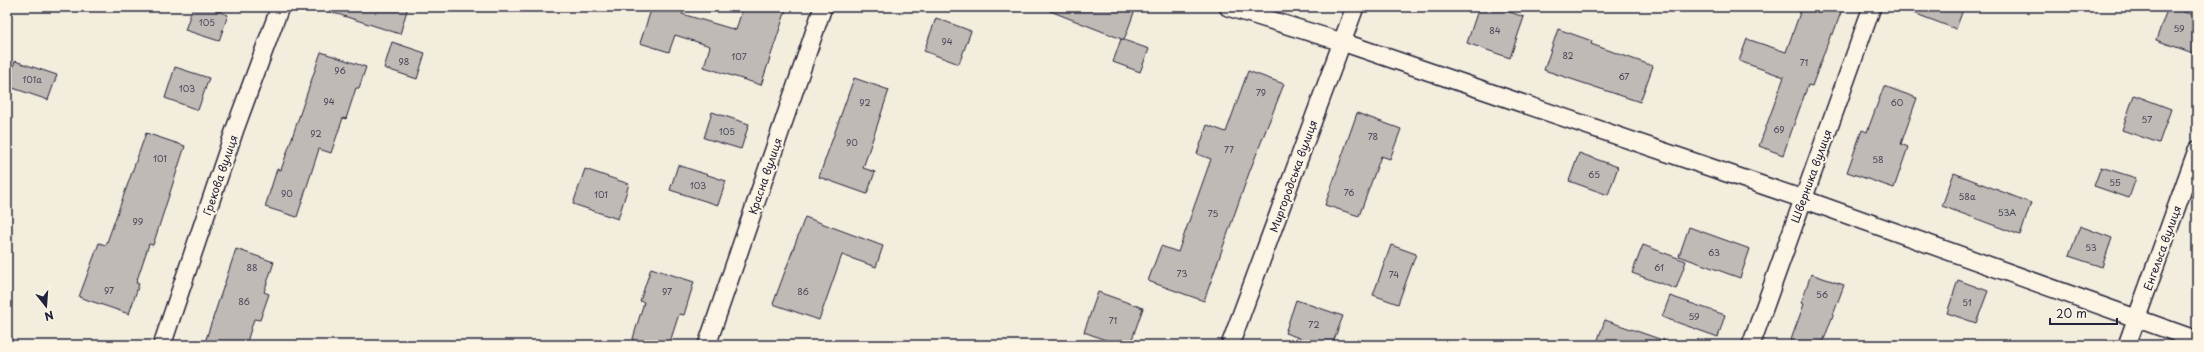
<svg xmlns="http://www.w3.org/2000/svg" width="2204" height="352" font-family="'Playpen Sans',sans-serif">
<rect width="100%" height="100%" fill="#f3edde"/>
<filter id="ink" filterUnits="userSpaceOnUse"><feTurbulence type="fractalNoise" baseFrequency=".025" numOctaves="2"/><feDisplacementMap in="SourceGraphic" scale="8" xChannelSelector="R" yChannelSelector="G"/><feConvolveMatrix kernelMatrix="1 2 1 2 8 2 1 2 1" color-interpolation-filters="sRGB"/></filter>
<g filter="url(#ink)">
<g fill="#bfbab6" stroke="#22223b">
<polygon points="193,7 216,7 215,10 228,15 219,41 185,30"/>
<polygon points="328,7 408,7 400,34 328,11"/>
<polygon points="652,7 684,7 682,14 736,30 743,7 787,7 761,85 704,67 710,46 675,35 669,52 640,43"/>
<polygon points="1045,7 1136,7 1124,40 1045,9"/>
<polygon points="1479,7 1496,7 1524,17 1510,58 1467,43"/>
<polygon points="1802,7 1843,7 1833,34 1831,34 1812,86 1808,85 1783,155 1759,146 1784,77 1739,61 1747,39 1786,52"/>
<polygon points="1903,7 1964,7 1956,29 1903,9"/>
<polygon points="2168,7 2197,16 2197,43 2193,53 2156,40"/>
<polygon points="936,18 971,31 959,64 924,51"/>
<polygon points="1558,29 1592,41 1591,44 1653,66 1640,102 1544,70"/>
<polygon points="1121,39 1149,49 1140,72 1113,62"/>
<polygon points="392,42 425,53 417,79 384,68"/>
<polygon points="321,52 366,67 359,88 356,88 346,119 343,118 331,153 319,149 297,217 265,207 277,169 281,170"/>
<polygon points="15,61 57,75 48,100 7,86"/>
<polygon points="175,67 209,78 198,110 165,98"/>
<polygon points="1248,71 1284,84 1249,173 1204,301 1148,281 1161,246 1178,252 1211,159 1197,154 1207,125 1226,132"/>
<polygon points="854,78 889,90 863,168 875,172 867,194 819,177"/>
<polygon points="1884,86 1917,98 1901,144 1908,147 1894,188 1847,172 1862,130 1867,132"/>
<polygon points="2134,95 2171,109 2159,143 2122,130"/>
<polygon points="712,112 749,124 741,149 704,138"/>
<polygon points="1357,113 1401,129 1390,159 1381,156 1359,216 1325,205"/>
<polygon points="146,133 185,146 153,245 149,244 136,283 139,284 129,314 79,297 99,243 106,245"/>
<polygon points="1579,153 1618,167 1608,195 1569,181"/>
<polygon points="678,165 726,181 718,205 670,190"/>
<polygon points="2101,167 2136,178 2129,198 2094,186"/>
<polygon points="585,169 629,184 618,219 573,204"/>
<polygon points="1954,173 2031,203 2020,235 1942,206"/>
<polygon points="805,217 883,246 876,267 842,255 819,320 773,304"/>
<polygon points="2080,226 2112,238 2102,267 2069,256"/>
<polygon points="1689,227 1750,249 1740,278 1679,256"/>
<polygon points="1391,245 1416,254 1398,304 1373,295"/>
<polygon points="1643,245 1686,261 1676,289 1632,273"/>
<polygon points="236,249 274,262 264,292 269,294 260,320 254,319 246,345 204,345"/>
<polygon points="651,268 694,282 684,315 679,314 669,345 631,345 644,302 640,301"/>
<polygon points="1811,274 1844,285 1822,345 1789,345 1804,304 1801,303"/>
<polygon points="1958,280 1988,291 1976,323 1947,313"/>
<polygon points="1098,292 1143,308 1130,345 1119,345 1084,332"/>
<polygon points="1670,296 1725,315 1718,337 1662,317"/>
<polygon points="1296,300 1343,316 1332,345 1320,345 1285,333"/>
<polygon points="1605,320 1668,342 1668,345 1596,345"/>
</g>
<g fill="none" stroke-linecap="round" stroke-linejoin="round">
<defs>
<g id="minor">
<polyline points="1228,7 1342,42 1803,199 2197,340"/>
<polyline points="162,345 235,129 280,7"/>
<polyline points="707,345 823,7"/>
<polyline points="1230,345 1355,7"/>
<polyline points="1751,345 1872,7"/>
<polyline points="2127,345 2197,150"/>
</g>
</defs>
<use href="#minor" stroke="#22223b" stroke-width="20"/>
<use href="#minor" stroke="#fcf5e5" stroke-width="17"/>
</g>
</g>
<g text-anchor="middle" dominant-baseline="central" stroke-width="4" stroke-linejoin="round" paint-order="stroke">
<g font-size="9" fill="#49485a">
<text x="207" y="22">105</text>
<text x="2179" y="28">59</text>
<text x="1495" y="30">84</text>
<text x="947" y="41">94</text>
<text x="1568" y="55">82</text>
<text x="739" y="56">107</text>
<text x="404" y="61">98</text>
<text x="1804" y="62">71</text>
<text x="340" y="70">96</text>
<text x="1624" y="76">67</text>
<text x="32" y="79">101а</text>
<text x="187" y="88">103</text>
<text x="1261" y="92">79</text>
<text x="329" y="101">94</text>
<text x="865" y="102">92</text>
<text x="1897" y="102">60</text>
<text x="2147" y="119">57</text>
<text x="1779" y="129">69</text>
<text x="727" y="131">105</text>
<text x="316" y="133">92</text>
<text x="1373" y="136">78</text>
<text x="852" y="142">90</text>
<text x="1229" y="149">77</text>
<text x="160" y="158">101</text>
<text x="1878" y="159">58</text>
<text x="1594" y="174">65</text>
<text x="2115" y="182">55</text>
<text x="698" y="185">103</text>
<text x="1349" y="192">76</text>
<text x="287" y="193">90</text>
<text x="601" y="194">101</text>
<text x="1967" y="196">58а</text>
<text x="2007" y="212">53А</text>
<text x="1213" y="213">75</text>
<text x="138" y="221">99</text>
<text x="2091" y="247">53</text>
<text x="1714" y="252">63</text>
<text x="252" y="267">88</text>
<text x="1659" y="267">61</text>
<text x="1182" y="273">73</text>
<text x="1394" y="274">74</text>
<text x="109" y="290">97</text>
<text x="667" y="291">97</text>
<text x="803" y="291">86</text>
<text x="1822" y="294">56</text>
<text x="244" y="301">86</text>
<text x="1967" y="302">51</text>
<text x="1694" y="316">59</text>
<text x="1113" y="320">71</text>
<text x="1314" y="324">72</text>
</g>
<g font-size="11" fill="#22223b" stroke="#fcf5e5">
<text transform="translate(220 175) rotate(-71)">Грекова вулиця</text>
<text transform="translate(765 176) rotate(-71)">Красна вулиця</text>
<text transform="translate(1293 176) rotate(-70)">Миргородська вулиця</text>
<text transform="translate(1811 176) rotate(-70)">Шверника вулиця</text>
<text transform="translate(2162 248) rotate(-70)">Енгельса вулиця</text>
</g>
</g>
<rect width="2204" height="352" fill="none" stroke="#fcf5e5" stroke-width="24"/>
<rect x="12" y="12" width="2180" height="328" fill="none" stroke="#22223b" stroke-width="1.5" filter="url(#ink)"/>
<g transform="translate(46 306) rotate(163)" stroke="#fcf5e5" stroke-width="3" paint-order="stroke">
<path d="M0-3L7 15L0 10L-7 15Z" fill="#22223b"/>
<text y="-6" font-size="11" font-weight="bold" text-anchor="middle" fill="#22223b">N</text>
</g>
<path d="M2050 318v6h67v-6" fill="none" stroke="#22223b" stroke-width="2"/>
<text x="2056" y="318" font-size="12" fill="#22223b" stroke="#fcf5e5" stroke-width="3" paint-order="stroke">20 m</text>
</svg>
